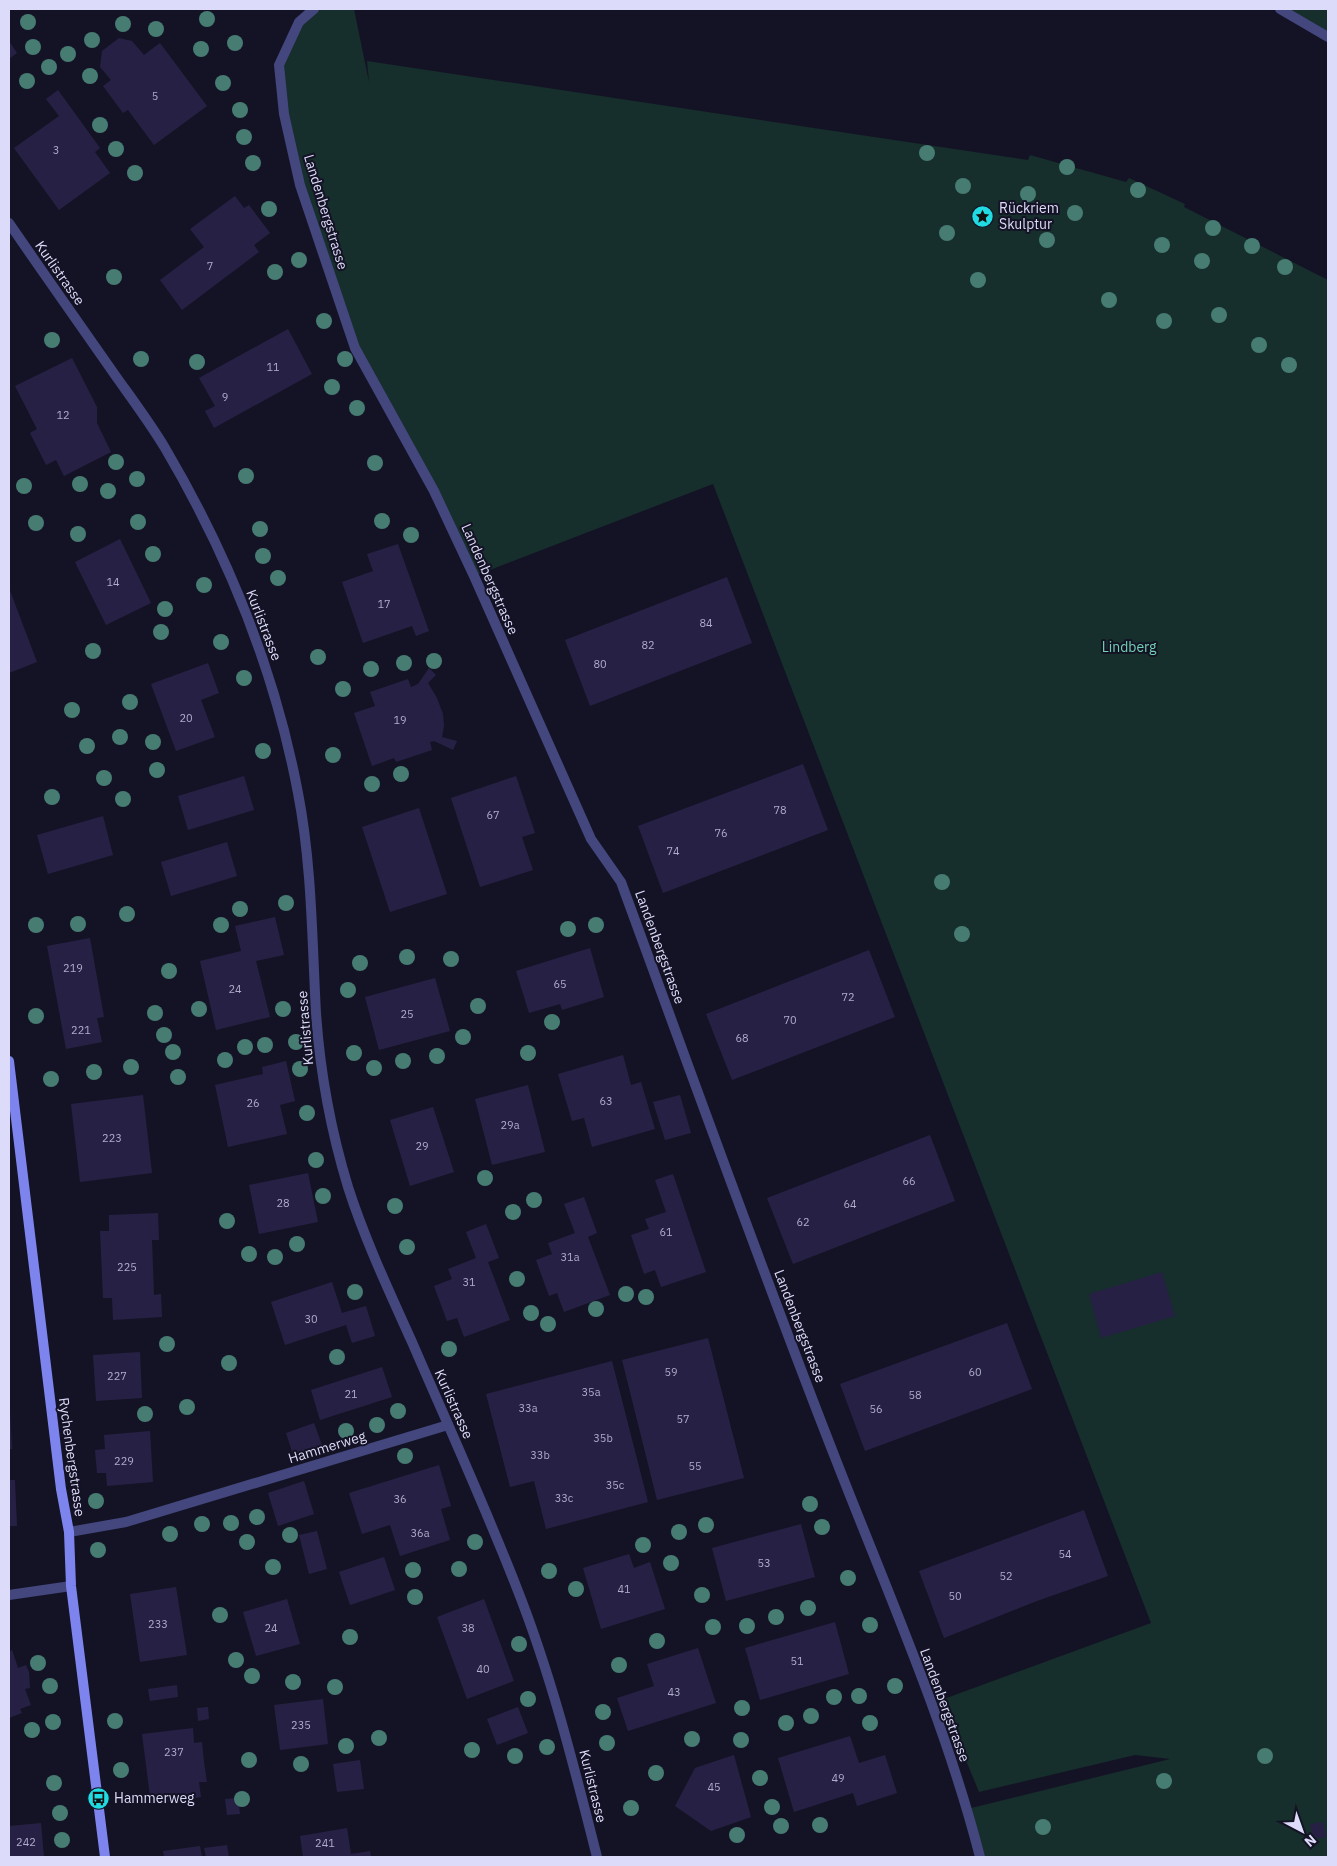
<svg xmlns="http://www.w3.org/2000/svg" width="1337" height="1866" font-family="'IBM Plex Sans',sans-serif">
<rect width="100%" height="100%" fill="#141325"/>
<g fill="#162e2c">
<polygon points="314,9 354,9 369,82 367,61 1028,160 1030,155 1126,182 1129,178 1185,204 1184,207 1328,280 1328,1857 980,1857 967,1809 1170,1759 1135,1755 979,1792 941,1700 1151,1623 713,484 474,576 355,348 300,185 279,65 299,22"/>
<polygon points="1288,9 1328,9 1328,37"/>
</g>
<g fill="#262144">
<polygon points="119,38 132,41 144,55 160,43 207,106 154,145 128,110 123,113 103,86 111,80 100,67 102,51"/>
<polygon points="9,41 17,53 9,59"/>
<polygon points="58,90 100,148 95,152 110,173 59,210 14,148 59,116 46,99"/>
<polygon points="235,196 244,208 249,205 270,233 254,245 259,252 182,310 160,280 204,247 190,229"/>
<polygon points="288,329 312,374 214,428 205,411 215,406 199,378"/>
<polygon points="72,358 97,407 97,423 111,452 64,476 56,460 46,465 30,433 37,429 15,386"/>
<polygon points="120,539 151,603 106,625 75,562"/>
<polygon points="398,544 429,631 416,636 412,626 363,643 342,582 373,571 367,554"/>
<polygon points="727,577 752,643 590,706 565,640"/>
<polygon points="9,588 37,662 9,673"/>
<polygon points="208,663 219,693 201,700 215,737 176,751 151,684"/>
<polygon points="429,668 436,675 428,683 437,698 443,714 444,726 442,737 457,741 453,750 434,741 430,742 432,750 396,762 394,758 372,766 354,713 375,706 370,692 408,679 411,687 418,684"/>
<polygon points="803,764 828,830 663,893 638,826"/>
<polygon points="244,776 254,810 188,830 178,796"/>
<polygon points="516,776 535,833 522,837 533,870 480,887 451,798"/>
<polygon points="419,808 447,894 390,912 362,827"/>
<polygon points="103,816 113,855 48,874 37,835"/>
<polygon points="227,842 237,876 171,896 161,862"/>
<polygon points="275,917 284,955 256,961 270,1017 216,1030 200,961 241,951 235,926"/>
<polygon points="90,938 104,1017 97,1018 102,1042 66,1049 47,946"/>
<polygon points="590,948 604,997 562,1010 560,1004 529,1013 516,971"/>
<polygon points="869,950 895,1017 732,1080 706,1014"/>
<polygon points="435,978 450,1031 379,1050 365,997"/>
<polygon points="623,1055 631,1085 641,1082 655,1129 592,1147 584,1118 572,1121 558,1074"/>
<polygon points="286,1061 295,1101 280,1105 287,1134 228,1147 215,1085 263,1074 262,1067"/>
<polygon points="528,1085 545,1152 492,1165 475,1099"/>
<polygon points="143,1095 152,1173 80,1182 71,1104"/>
<polygon points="680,1095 691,1133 665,1140 653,1102"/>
<polygon points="433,1107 454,1172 410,1186 390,1120"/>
<polygon points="930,1135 955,1201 793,1264 767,1198"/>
<polygon points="308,1173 318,1222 259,1234 249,1185"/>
<polygon points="673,1174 706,1272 661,1287 655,1270 644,1274 631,1235 649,1229 645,1219 666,1212 655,1180"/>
<polygon points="584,1197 597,1233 588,1237 610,1295 564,1312 557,1293 549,1296 536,1260 552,1254 548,1243 575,1233 564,1204"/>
<polygon points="158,1213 159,1240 152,1240 154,1295 161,1294 162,1317 113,1320 112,1298 103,1298 100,1231 109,1231 109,1215"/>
<polygon points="486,1224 499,1258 488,1262 510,1320 464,1337 457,1318 447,1321 434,1286 452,1279 448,1269 476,1258 466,1232"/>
<polygon points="1162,1272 1175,1316 1101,1338 1089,1294"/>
<polygon points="332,1282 342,1313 366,1306 375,1336 352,1343 346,1325 285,1345 271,1302"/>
<polygon points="1007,1323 1032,1389 865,1451 840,1384"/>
<polygon points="708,1338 744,1478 657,1500 622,1360"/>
<polygon points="140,1352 142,1398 96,1401 93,1355"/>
<polygon points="612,1361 648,1502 546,1529 534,1481 510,1487 486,1394"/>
<polygon points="382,1367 392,1397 320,1420 311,1390"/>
<polygon points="9,1412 10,1412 12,1449 9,1449"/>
<polygon points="314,1423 323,1448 294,1458 286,1433"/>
<polygon points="150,1431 153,1482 107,1486 106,1473 97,1473 95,1450 105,1449 104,1435"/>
<polygon points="439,1465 451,1506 441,1509 450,1540 400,1556 390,1525 362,1534 349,1493"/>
<polygon points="9,1480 15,1480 17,1526 9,1526"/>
<polygon points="304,1481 314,1514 278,1526 268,1493"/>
<polygon points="1084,1510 1108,1576 1037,1601 944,1638 919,1571"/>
<polygon points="801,1524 815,1577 726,1601 712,1548"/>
<polygon points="317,1531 327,1569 309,1574 299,1535"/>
<polygon points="629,1554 634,1568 650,1562 665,1609 601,1629 583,1568"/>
<polygon points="384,1557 395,1590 350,1605 339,1572"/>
<polygon points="176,1587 187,1655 140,1662 130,1594"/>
<polygon points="287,1599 300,1644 256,1656 243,1612"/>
<polygon points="484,1599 514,1681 467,1699 437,1617"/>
<polygon points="835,1622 849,1674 760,1700 745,1648"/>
<polygon points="698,1648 716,1703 628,1731 617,1698 654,1686 647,1664"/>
<polygon points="12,1650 18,1668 26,1665 29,1672 30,1688 25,1689 31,1705 20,1709 22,1713 9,1718 9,1652"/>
<polygon points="177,1685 178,1697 150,1701 148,1689"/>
<polygon points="323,1699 328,1744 280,1750 274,1705"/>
<polygon points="208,1707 209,1719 198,1721 197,1708"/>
<polygon points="518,1707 528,1733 497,1745 487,1719"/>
<polygon points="193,1728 194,1743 202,1742 204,1762 207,1782 199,1782 201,1797 151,1804 142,1734"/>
<polygon points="850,1736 859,1763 885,1755 897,1793 857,1806 853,1793 794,1812 778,1758"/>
<polygon points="734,1755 751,1817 711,1831 675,1806 695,1768"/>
<polygon points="360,1760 364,1789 337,1792 333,1764"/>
<polygon points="238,1798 240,1814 227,1815 225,1799"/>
<polygon points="1323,1822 1326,1837 1313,1839 1310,1824"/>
<polygon points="41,1823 44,1857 9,1857 9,1826"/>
<polygon points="347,1828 351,1854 370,1851 371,1857 303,1857 300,1836"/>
<polygon points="227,1845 229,1857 206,1857 204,1848"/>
<polygon points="200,1846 202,1857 164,1857 163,1851"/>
</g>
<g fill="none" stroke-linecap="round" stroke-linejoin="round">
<g stroke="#44467e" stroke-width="10">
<path d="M314,9L299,22L279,65L284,114L300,185L355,348L434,491L474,576L591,839L621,882C692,1075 761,1269 836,1460C887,1591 945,1721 980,1857"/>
<polyline points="1280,9 1328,37"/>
<path d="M9,223C44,274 80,325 115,375C132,399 150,423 165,448C228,555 275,671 298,793C312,865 312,940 316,1013C320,1072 331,1131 348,1187C365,1240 389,1291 412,1342C447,1423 484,1504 516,1586C551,1674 574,1766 597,1857"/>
<polyline points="69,1532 126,1522 448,1425"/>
<polyline points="9,1595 71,1586"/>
</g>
<polyline stroke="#7e84ee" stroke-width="10" points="9,1061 61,1489 69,1532 71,1586 105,1857"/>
</g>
<g fill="#477c73">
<circle cx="207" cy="19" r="8"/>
<circle cx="28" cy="22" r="8"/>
<circle cx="123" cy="24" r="8"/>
<circle cx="156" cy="29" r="8"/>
<circle cx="92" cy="40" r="8"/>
<circle cx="235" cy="43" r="8"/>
<circle cx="33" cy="47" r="8"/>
<circle cx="201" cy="49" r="8"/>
<circle cx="68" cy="54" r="8"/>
<circle cx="49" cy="67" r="8"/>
<circle cx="90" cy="76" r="8"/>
<circle cx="27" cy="81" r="8"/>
<circle cx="223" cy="83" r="8"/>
<circle cx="240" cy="110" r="8"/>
<circle cx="100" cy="125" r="8"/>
<circle cx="244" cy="137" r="8"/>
<circle cx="116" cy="149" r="8"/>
<circle cx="927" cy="153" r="8"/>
<circle cx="253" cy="163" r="8"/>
<circle cx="1067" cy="167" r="8"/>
<circle cx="135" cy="173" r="8"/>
<circle cx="963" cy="186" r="8"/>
<circle cx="1138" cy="190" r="8"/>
<circle cx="1028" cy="194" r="8"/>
<circle cx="269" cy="209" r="8"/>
<circle cx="1075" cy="213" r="8"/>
<circle cx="1213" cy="228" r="8"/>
<circle cx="947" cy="233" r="8"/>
<circle cx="1047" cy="240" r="8"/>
<circle cx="1162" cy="245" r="8"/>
<circle cx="1252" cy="246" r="8"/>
<circle cx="299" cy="260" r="8"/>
<circle cx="1202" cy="261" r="8"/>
<circle cx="1285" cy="267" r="8"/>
<circle cx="275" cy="272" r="8"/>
<circle cx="114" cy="277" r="8"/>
<circle cx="978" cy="280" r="8"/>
<circle cx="1109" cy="300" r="8"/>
<circle cx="1219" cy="315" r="8"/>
<circle cx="324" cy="321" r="8"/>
<circle cx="1164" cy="321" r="8"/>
<circle cx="52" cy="340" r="8"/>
<circle cx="1259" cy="345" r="8"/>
<circle cx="141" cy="359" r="8"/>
<circle cx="345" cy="359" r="8"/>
<circle cx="197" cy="362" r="8"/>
<circle cx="1289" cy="365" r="8"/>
<circle cx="332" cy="387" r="8"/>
<circle cx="357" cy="408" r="8"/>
<circle cx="116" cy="462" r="8"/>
<circle cx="375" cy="463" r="8"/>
<circle cx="246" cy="476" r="8"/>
<circle cx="137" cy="479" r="8"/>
<circle cx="80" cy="484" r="8"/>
<circle cx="24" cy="486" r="8"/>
<circle cx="108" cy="491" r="8"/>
<circle cx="382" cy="521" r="8"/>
<circle cx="138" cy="522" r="8"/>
<circle cx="36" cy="523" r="8"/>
<circle cx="260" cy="529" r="8"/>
<circle cx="78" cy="534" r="8"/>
<circle cx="411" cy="535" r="8"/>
<circle cx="153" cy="554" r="8"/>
<circle cx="263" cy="556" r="8"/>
<circle cx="278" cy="578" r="8"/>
<circle cx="204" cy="585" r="8"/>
<circle cx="165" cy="609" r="8"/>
<circle cx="161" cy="632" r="8"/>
<circle cx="221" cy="642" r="8"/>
<circle cx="93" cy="651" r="8"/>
<circle cx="318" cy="657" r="8"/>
<circle cx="434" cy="661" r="8"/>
<circle cx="404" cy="663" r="8"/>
<circle cx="371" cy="669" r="8"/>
<circle cx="244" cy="678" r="8"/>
<circle cx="343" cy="689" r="8"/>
<circle cx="130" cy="702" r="8"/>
<circle cx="72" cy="710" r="8"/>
<circle cx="120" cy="737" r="8"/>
<circle cx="153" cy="742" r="8"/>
<circle cx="87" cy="746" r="8"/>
<circle cx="263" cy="751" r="8"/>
<circle cx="333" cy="755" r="8"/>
<circle cx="157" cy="770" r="8"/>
<circle cx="401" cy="774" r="8"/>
<circle cx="104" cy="778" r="8"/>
<circle cx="372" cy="784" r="8"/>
<circle cx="52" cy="797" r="8"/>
<circle cx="123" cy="799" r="8"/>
<circle cx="942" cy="882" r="8"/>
<circle cx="286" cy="903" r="8"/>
<circle cx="240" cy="909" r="8"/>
<circle cx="127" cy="914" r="8"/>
<circle cx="78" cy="924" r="8"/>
<circle cx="36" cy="925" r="8"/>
<circle cx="221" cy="925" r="8"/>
<circle cx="596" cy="925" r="8"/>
<circle cx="568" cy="929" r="8"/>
<circle cx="962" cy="934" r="8"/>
<circle cx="407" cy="957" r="8"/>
<circle cx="451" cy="959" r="8"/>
<circle cx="360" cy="963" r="8"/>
<circle cx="169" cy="971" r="8"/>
<circle cx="348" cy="990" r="8"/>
<circle cx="478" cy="1006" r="8"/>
<circle cx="199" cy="1009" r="8"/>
<circle cx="283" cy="1009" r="8"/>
<circle cx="155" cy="1013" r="8"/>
<circle cx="36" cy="1016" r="8"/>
<circle cx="552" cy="1022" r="8"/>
<circle cx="164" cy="1035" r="8"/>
<circle cx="463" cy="1037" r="8"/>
<circle cx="296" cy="1042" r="8"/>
<circle cx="265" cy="1045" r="8"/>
<circle cx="245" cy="1047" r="8"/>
<circle cx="173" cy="1052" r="8"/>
<circle cx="354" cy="1053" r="8"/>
<circle cx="528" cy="1053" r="8"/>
<circle cx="437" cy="1056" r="8"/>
<circle cx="225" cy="1060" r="8"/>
<circle cx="403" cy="1061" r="8"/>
<circle cx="131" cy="1067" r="8"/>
<circle cx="374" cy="1068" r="8"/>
<circle cx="300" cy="1069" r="8"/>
<circle cx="94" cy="1072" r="8"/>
<circle cx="178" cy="1077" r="8"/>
<circle cx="51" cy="1079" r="8"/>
<circle cx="307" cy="1113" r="8"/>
<circle cx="316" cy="1160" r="8"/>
<circle cx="485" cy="1178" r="8"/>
<circle cx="323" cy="1196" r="8"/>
<circle cx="534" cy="1200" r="8"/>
<circle cx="395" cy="1206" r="8"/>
<circle cx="513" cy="1212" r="8"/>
<circle cx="227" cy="1221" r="8"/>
<circle cx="297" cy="1244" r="8"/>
<circle cx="407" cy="1247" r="8"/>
<circle cx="249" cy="1254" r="8"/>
<circle cx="275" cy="1257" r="8"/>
<circle cx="517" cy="1279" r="8"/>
<circle cx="355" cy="1292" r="8"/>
<circle cx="626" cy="1294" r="8"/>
<circle cx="646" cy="1297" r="8"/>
<circle cx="596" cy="1309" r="8"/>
<circle cx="531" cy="1313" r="8"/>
<circle cx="548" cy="1324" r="8"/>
<circle cx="167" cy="1344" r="8"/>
<circle cx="449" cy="1349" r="8"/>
<circle cx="337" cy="1357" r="8"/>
<circle cx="229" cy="1363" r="8"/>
<circle cx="187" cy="1407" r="8"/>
<circle cx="398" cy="1411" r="8"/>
<circle cx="145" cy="1414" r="8"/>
<circle cx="377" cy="1425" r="8"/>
<circle cx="346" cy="1431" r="8"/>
<circle cx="405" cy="1456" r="8"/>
<circle cx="96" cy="1501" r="8"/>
<circle cx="810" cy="1504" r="8"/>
<circle cx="257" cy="1517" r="8"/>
<circle cx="231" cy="1523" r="8"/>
<circle cx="202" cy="1524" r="8"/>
<circle cx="706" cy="1525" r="8"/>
<circle cx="822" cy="1527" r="8"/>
<circle cx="679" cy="1532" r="8"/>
<circle cx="170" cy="1534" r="8"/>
<circle cx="290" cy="1535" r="8"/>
<circle cx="247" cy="1542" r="8"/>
<circle cx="475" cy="1542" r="8"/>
<circle cx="643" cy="1545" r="8"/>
<circle cx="98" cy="1550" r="8"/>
<circle cx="671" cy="1563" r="8"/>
<circle cx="273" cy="1567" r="8"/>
<circle cx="459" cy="1569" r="8"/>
<circle cx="413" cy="1570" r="8"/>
<circle cx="549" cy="1571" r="8"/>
<circle cx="848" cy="1578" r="8"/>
<circle cx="576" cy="1589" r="8"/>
<circle cx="702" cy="1595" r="8"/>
<circle cx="415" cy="1597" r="8"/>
<circle cx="808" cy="1608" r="8"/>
<circle cx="220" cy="1615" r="8"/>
<circle cx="776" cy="1617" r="8"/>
<circle cx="870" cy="1625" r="8"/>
<circle cx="747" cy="1626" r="8"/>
<circle cx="713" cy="1627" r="8"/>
<circle cx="350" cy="1637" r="8"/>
<circle cx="657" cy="1641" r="8"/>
<circle cx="519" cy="1644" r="8"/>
<circle cx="236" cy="1660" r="8"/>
<circle cx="38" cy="1663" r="8"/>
<circle cx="619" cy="1665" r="8"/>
<circle cx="252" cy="1676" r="8"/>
<circle cx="293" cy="1682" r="8"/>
<circle cx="50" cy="1686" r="8"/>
<circle cx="895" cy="1686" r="8"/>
<circle cx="335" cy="1687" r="8"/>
<circle cx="859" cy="1696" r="8"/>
<circle cx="834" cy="1697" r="8"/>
<circle cx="528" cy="1699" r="8"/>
<circle cx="742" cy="1708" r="8"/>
<circle cx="603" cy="1712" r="8"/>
<circle cx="811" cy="1716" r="8"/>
<circle cx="115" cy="1721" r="8"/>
<circle cx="53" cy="1722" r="8"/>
<circle cx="786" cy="1723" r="8"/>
<circle cx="870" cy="1723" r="8"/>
<circle cx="32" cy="1730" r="8"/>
<circle cx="379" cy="1738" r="8"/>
<circle cx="692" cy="1739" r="8"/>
<circle cx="741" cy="1740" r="8"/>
<circle cx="607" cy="1743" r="8"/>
<circle cx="346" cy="1746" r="8"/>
<circle cx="547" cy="1747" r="8"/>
<circle cx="472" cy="1750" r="8"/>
<circle cx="515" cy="1756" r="8"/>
<circle cx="1265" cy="1756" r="8"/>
<circle cx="249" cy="1760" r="8"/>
<circle cx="301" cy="1764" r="8"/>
<circle cx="121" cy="1770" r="8"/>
<circle cx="656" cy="1773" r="8"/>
<circle cx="760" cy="1778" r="8"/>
<circle cx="1164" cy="1781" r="8"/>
<circle cx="54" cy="1783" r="8"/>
<circle cx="242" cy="1799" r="8"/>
<circle cx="772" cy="1807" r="8"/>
<circle cx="631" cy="1808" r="8"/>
<circle cx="60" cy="1813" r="8"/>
<circle cx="820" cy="1825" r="8"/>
<circle cx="781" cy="1826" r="8"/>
<circle cx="1043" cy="1827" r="8"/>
<circle cx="737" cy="1835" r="8"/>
<circle cx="62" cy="1840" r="8"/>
</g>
<defs>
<symbol id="sight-disc" viewBox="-11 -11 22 22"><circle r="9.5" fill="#20dce2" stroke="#141325"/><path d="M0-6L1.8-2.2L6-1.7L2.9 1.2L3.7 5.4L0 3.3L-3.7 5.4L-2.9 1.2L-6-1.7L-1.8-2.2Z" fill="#111"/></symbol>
<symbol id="bus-disc" viewBox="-11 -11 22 22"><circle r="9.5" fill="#20dce2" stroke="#141325"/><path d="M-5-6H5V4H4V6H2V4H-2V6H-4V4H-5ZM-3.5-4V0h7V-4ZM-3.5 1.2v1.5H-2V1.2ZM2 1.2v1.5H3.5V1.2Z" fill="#111"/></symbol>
</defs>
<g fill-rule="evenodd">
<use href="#sight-disc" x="970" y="204" width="25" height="25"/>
<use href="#bus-disc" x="86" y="1786" width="25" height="25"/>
</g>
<g text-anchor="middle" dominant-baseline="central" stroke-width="4" stroke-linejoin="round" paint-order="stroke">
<g font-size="11" fill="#afaccc">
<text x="155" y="96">5</text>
<text x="56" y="150">3</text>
<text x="210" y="266">7</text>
<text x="273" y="367">11</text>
<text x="225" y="397">9</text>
<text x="63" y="415">12</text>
<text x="113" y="582">14</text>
<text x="384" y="604">17</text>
<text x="706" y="623">84</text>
<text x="648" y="645">82</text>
<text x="600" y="664">80</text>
<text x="186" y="718">20</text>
<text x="400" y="720">19</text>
<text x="780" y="810">78</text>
<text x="493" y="815">67</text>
<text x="721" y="833">76</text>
<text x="673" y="851">74</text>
<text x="73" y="968">219</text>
<text x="560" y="984">65</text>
<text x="235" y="989">24</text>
<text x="848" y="997">72</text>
<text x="407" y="1014">25</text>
<text x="790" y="1020">70</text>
<text x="81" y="1030">221</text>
<text x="742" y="1038">68</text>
<text x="606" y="1101">63</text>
<text x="253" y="1103">26</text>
<text x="510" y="1125">29a</text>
<text x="112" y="1138">223</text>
<text x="422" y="1146">29</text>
<text x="909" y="1181">66</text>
<text x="283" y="1203">28</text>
<text x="850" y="1204">64</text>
<text x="803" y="1222">62</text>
<text x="666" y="1232">61</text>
<text x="570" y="1257">31a</text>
<text x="127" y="1267">225</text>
<text x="469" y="1282">31</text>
<text x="311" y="1319">30</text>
<text x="671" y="1372">59</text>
<text x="975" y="1372">60</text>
<text x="117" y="1376">227</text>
<text x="591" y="1392">35a</text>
<text x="351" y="1394">21</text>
<text x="915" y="1395">58</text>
<text x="528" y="1408">33a</text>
<text x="876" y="1409">56</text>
<text x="683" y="1419">57</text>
<text x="603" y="1438">35b</text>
<text x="540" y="1455">33b</text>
<text x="124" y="1461">229</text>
<text x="695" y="1466">55</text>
<text x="615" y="1485">35c</text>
<text x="564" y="1498">33c</text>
<text x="400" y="1499">36</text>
<text x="420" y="1533">36a</text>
<text x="1065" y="1554">54</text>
<text x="764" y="1563">53</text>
<text x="1006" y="1576">52</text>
<text x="624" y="1589">41</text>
<text x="955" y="1596">50</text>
<text x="158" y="1624">233</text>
<text x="271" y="1628">24</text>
<text x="468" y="1628">38</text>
<text x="797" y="1661">51</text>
<text x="483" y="1669">40</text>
<text x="674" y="1692">43</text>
<text x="301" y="1725">235</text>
<text x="174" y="1752">237</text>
<text x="838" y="1778">49</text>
<text x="714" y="1787">45</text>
<text x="26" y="1842">242</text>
<text x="325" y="1843">241</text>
</g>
<g font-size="14" fill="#dddbfa" stroke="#141325" text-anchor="start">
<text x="999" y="208">Rückriem<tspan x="999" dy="16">Skulptur</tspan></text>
<text x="114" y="1798">Hammerweg</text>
</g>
<g font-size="14" fill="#dddbfa" stroke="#141325">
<text transform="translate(326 212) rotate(73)">Landenbergstrasse</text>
<text transform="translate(60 273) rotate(55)">Kurlistrasse</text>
<text transform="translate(490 579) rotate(66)">Landenbergstrasse</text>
<text transform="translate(264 625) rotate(69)">Kurlistrasse</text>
<text transform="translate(660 947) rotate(70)">Landenbergstrasse</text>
<text transform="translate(305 1028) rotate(-95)">Kurlistrasse</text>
<text transform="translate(800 1326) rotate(69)">Landenbergstrasse</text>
<text transform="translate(454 1404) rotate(66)">Kurlistrasse</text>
<text transform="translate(327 1447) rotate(-17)">Hammerweg</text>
<text transform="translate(72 1457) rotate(82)">Rychenbergstrasse</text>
<text transform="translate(945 1705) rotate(70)">Landenbergstrasse</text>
<text transform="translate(593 1786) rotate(76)">Kurlistrasse</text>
</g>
<g font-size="14" fill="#70d2b2" stroke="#141325">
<text x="1129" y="647">Lindberg</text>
</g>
</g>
<rect width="1337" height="1866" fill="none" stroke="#dddbfa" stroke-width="20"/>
<g transform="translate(1302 1831) rotate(139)" stroke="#141325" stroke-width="4" paint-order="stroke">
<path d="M0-4L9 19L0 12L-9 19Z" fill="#dddbfa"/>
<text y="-8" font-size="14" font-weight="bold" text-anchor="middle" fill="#dddbfa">N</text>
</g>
</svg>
